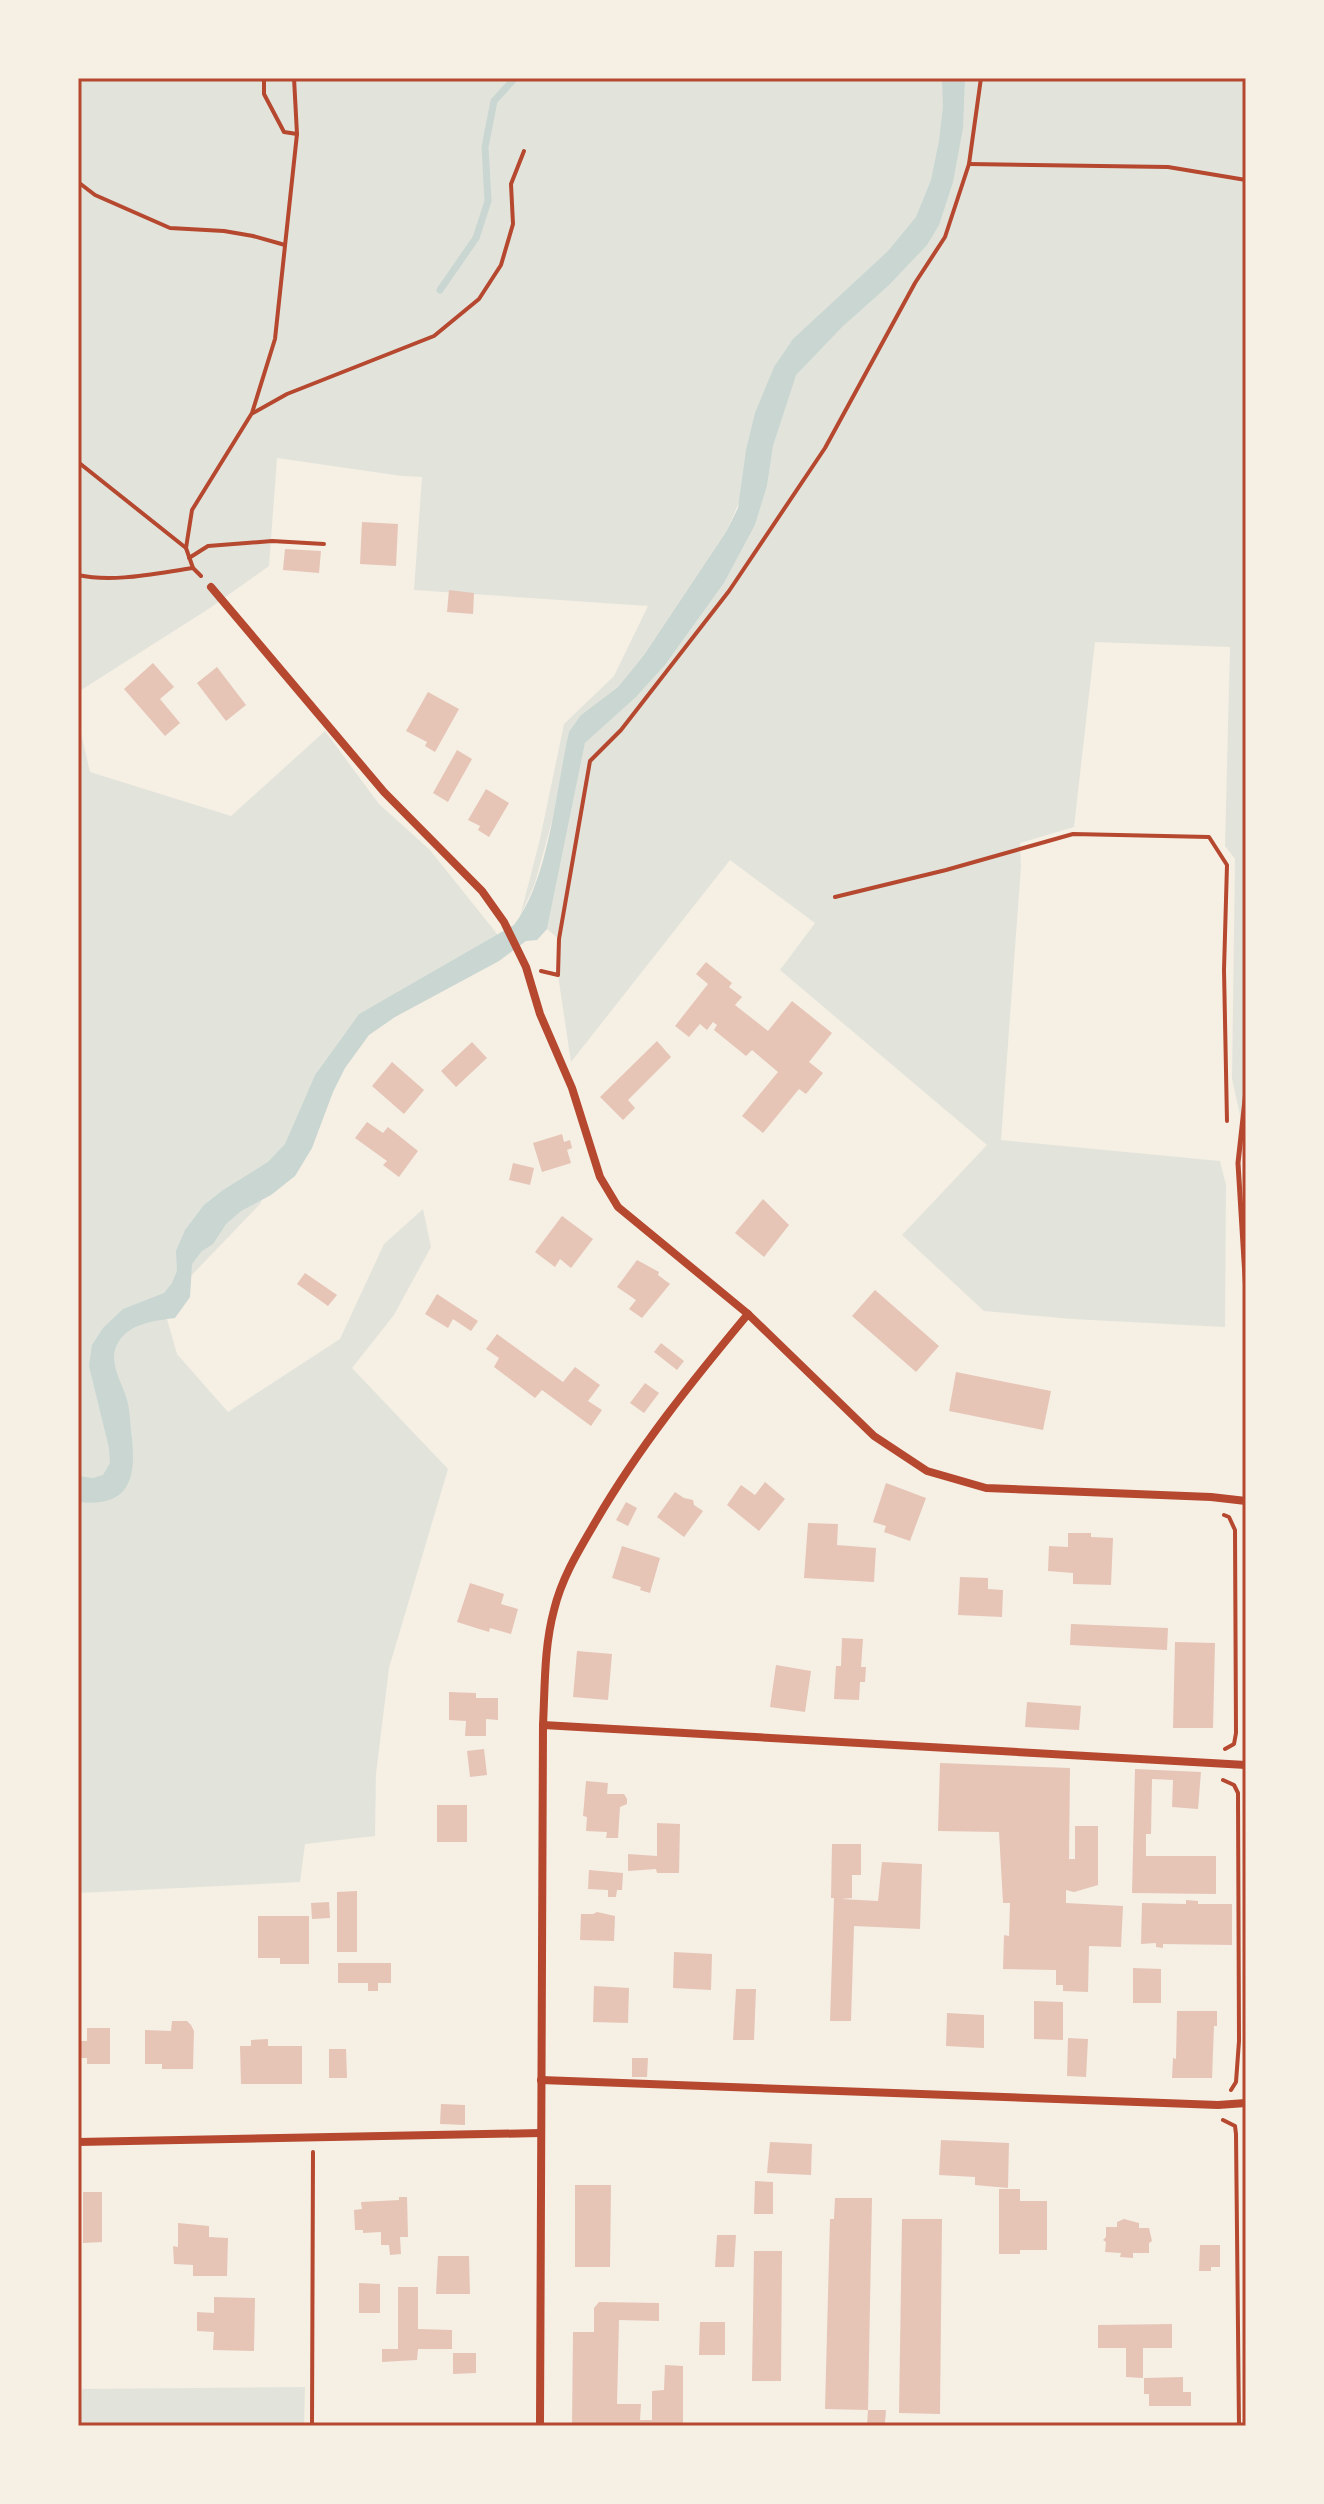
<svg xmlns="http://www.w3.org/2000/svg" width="1324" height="2504" font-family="Lato,sans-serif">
<rect width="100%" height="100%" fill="#f6efe4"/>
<g fill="#e2e4dc">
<polygon points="78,78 1246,78 1246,1142 1232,1079 1235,859 1225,846 1230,647 1095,642 1074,827 1020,843 1021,866 1001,1140 1220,1161 1226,1185 1225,1327 1072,1319 984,1311 902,1235 987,1145 780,970 815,923 730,860 571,1062 558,975 559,939 547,929 585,743 636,697 665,665 724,583 755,525 767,486 773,446 795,375 726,532 644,655 618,687 581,715 535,883 520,917 540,839 564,724 614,676 648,606 414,590 422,477 402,476 277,458 269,566 210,608 78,692"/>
<polygon points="78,720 90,772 231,816 325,731 379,804 430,850 498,935 359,1014 315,1075 260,1204 163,1305 177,1354 228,1412 340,1339 384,1244 423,1209 431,1247 394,1315 352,1368 448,1469 389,1668 376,1774 375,1836 305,1844 300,1882 78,1893"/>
<polygon points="305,2387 304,2426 80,2426 82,2389"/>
</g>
<path fill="#c9d6d2" d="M942,78H965L963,128L953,182L939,225L927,245L888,286L842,327L796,375L773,446L767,486L755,525L724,583L665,665L636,697L585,743L547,929L537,940L526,941L499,961L395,1017L369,1035L345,1068L333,1092L312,1148L295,1176L271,1195L241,1211L226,1224L213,1244L202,1251L192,1264L190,1297L175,1318C154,1321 131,1323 119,1341C106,1361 122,1381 127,1400C130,1410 130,1421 131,1431C137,1476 132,1508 78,1502V1476L93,1478L103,1475L110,1463L109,1448L89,1366L92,1345L103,1328L123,1309L164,1293L172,1283L177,1271L176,1251L185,1230L204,1205L223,1190L268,1162L285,1144L315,1075L359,1014L514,925C549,880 556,789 569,732L581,715L618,687L644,655L726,532L738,508L746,450L755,413L774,367L793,339L888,251L916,217L931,180L939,141L943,106Z"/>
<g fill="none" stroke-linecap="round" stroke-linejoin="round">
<polyline stroke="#c9d6d2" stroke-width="7" points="440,290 476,238 488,201 485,147 494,101 515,78"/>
</g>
<g fill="#e6c5b7">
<polygon points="362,522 398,524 396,566 360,564"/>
<polygon points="285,549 321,551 319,573 283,570"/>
<polygon points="449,590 474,593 473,614 447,612"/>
<polygon points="153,663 174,687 160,699 180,723 165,736 124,689"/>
<polygon points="217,667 246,705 226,721 197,683"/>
<polygon points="428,692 459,709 435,752 425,746 427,742 406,731"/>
<polygon points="457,750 472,759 448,802 433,793"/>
<polygon points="486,789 509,803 489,837 478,830 480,826 468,820"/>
<polygon points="706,962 732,983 729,987 742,997 735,1005 768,1031 792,1001 832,1033 809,1062 823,1073 806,1094 799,1089 763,1133 742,1116 778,1072 752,1050 746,1056 714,1030 717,1025 713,1022 707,1030 700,1024 689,1037 675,1026 708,984 696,974"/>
<polygon points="657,1041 671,1057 628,1100 635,1108 623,1120 600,1097"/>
<polygon points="472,1042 487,1058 456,1087 441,1071"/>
<polygon points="392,1062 424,1090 404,1114 372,1086"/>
<polygon points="367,1122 383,1133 388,1127 418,1151 399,1177 383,1165 387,1161 355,1138"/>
<polygon points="562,1134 564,1142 570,1140 572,1148 567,1150 571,1163 542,1172 533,1143"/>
<polygon points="513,1163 534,1168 530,1185 509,1180"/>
<polygon points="763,1199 789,1225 764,1257 735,1233"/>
<polygon points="562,1216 593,1239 571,1268 560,1259 555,1267 535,1252"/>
<polygon points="637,1260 659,1272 658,1275 670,1284 642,1318 629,1309 636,1300 617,1287"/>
<polygon points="305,1273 337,1295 328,1306 297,1284"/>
<polygon points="875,1290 939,1346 916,1372 852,1316"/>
<polygon points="437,1294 478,1321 471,1331 453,1319 448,1328 425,1314"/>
<polygon points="497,1334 563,1382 575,1367 600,1385 588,1401 602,1410 591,1426 542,1390 535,1398 494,1367 499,1358 486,1349"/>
<polygon points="661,1343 684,1361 677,1370 654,1352"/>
<polygon points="956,1372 1051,1391 1043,1430 949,1411"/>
<polygon points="645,1383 659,1393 644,1413 630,1403"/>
<polygon points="765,1482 785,1499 759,1531 727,1505 741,1485 755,1495"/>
<polygon points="886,1483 926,1498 910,1541 884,1532 886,1526 873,1522"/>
<polygon points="675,1492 684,1498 693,1500 694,1505 703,1511 684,1537 657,1517"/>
<polygon points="626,1502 637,1508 628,1526 616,1520"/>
<polygon points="808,1523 838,1524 837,1545 876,1548 874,1582 804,1578"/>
<polygon points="1068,1533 1091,1533 1091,1537 1113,1538 1111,1585 1073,1584 1073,1573 1048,1571 1049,1546 1068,1547"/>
<polygon points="622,1546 660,1558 650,1593 640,1590 641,1587 612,1578"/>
<polygon points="960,1577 988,1578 988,1589 1003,1590 1002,1617 958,1615"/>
<polygon points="470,1583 504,1594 501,1604 518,1609 511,1634 490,1628 489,1632 457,1622"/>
<polygon points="1071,1624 1168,1628 1167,1650 1070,1645"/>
<polygon points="842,1638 863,1639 861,1667 866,1667 865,1682 860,1682 859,1700 834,1699 836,1666 841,1666"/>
<polygon points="1175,1642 1215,1643 1213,1728 1173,1728"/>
<polygon points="577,1651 612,1654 608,1700 573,1697"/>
<polygon points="776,1665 811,1671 805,1712 770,1707"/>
<polygon points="449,1692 476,1693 476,1698 498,1698 498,1720 486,1719 486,1736 465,1736 466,1721 449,1720"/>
<polygon points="1027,1702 1081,1706 1079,1730 1025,1727"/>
<polygon points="484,1749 487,1775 470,1777 467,1751"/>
<polygon points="940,1763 1070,1768 1069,1859 1075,1859 1075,1826 1098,1826 1098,1885 1074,1892 1066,1890 1066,1903 1123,1906 1121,1947 1089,1946 1088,1992 1063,1991 1063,1985 1056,1985 1056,1970 1003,1969 1004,1935 1009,1936 1010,1903 1003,1903 999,1832 938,1831"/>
<polygon points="1135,1769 1201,1772 1198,1809 1172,1807 1173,1780 1152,1779 1151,1834 1146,1834 1146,1856 1216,1856 1216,1894 1132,1893"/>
<polygon points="586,1781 608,1783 607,1794 624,1794 627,1799 627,1804 620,1807 618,1838 606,1838 607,1832 586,1831 587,1817 583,1816"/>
<rect x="437" y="1805" width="30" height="37"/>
<polygon points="657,1823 680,1824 679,1873 657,1873 656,1869 628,1871 628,1854 657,1856"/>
<polygon points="832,1844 861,1844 861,1875 852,1875 852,1898 842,1899 878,1901 882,1862 922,1864 920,1929 854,1926 851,2021 830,2021 834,1898 831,1898"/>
<polygon points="589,1870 623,1873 622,1890 617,1890 616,1897 608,1897 608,1890 588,1889"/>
<polygon points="357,1891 357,1952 337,1952 337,1892"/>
<polygon points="1186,1900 1198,1901 1198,1904 1232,1904 1232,1945 1163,1944 1163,1948 1156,1947 1156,1943 1141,1944 1142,1903 1186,1904"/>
<polygon points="329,1902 330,1918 312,1919 311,1903"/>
<polygon points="597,1912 615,1916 614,1941 580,1940 581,1914 593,1914"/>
<polygon points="258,1916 309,1916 309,1964 280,1964 280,1958 258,1958"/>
<polygon points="674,1952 712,1954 711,1990 673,1988"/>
<polygon points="338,1963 391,1963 391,1983 378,1983 378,1991 368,1991 368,1983 338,1983"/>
<polygon points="1133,1968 1161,1969 1161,2003 1133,2003"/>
<polygon points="594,1986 629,1988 628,2023 593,2022"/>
<polygon points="736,1989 756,1989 754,2040 733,2040"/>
<polygon points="1034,2001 1063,2002 1063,2040 1034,2039"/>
<polygon points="1177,2011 1217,2011 1217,2026 1214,2026 1212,2078 1172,2078 1173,2058 1176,2059"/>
<polygon points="947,2013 984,2015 984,2048 946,2046"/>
<polygon points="172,2021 187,2021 191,2025 194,2031 193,2069 162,2069 162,2064 145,2064 145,2030 171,2031"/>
<polygon points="87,2028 110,2028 110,2064 87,2064 87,2058 78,2058 78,2041 87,2041"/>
<polygon points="1068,2038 1088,2039 1086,2077 1067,2076"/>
<polygon points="268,2039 268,2046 302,2046 302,2084 241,2084 240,2046 251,2046 251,2040"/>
<polygon points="329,2049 346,2049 347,2078 329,2078"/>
<polygon points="632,2058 648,2058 647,2077 632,2077"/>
<polygon points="441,2104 465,2105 465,2125 440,2124"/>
<polygon points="941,2140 1009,2143 1008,2188 975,2185 975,2177 939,2175"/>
<polygon points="770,2142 812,2144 811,2175 767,2173"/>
<polygon points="755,2181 773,2182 773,2214 754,2214"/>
<polygon points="575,2185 611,2185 610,2267 575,2267"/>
<polygon points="999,2189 1020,2189 1020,2201 1047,2201 1047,2250 1020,2250 1020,2254 999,2254"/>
<polygon points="83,2192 102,2192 102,2242 83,2243"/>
<polygon points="399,2197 407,2197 408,2237 400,2237 401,2254 390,2255 389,2245 381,2245 381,2232 363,2233 363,2230 355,2230 354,2210 362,2209 361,2202 399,2200"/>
<polygon points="835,2198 872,2198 868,2410 825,2409 830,2219 834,2219"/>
<polygon points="902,2219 942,2219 940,2414 899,2413"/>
<polygon points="1124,2219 1139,2223 1139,2228 1149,2228 1152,2241 1149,2243 1149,2253 1133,2253 1133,2258 1120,2257 1121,2253 1105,2252 1106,2242 1103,2240 1106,2237 1106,2227 1117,2227 1117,2222"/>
<polygon points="178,2223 209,2226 209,2237 228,2238 227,2276 193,2276 193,2265 174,2264 173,2246 178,2247"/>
<polygon points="717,2235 736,2235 734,2267 715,2267"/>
<polygon points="1200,2245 1220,2245 1220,2267 1211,2267 1211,2271 1199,2271"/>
<polygon points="754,2251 782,2251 781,2381 752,2381"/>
<polygon points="438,2256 469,2256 470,2294 436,2294"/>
<polygon points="359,2283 380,2284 380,2313 359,2313"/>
<polygon points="398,2287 418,2287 418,2329 452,2330 452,2349 418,2349 417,2360 382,2362 382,2349 398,2349"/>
<polygon points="214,2297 255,2298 254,2351 213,2350 214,2332 197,2331 197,2312 214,2313"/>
<polygon points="599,2302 659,2303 659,2321 619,2320 617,2404 641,2404 640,2420 652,2420 652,2391 664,2390 665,2365 683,2366 683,2426 572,2426 573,2332 594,2332 594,2308"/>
<polygon points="700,2322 725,2322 725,2355 699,2355"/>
<polygon points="1172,2324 1172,2348 1143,2348 1143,2378 1126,2377 1126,2348 1098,2348 1098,2325"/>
<polygon points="453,2353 476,2353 476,2373 453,2374"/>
<polygon points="1183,2377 1183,2392 1191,2392 1191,2406 1149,2406 1149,2394 1144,2394 1144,2378"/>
<polygon points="868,2410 886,2410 885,2423 909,2423 909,2426 867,2426"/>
</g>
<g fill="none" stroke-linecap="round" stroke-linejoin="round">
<g stroke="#b5482f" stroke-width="4">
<polyline points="264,78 264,94 284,132 297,134"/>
<polyline points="969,164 1168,167 1246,180"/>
<polyline points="78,182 95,195 170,228 224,231 253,236 285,245"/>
<polyline points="253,413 287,394 434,336 479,299 501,265 513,224 511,184 524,151"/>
<polyline points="78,462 186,548"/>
<polyline points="189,558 208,546 272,541 324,544"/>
<path d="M78,575C114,583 157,573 193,568"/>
<polyline points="201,576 193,568 186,548 192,510 252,413 275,339 297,134 294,78"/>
<polyline points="835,897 946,870 1073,834 1209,837 1227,865 1224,970 1227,1121"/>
<polyline points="541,971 558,975 559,939 590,761 621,730 729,591 825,448 915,283 945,237 969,164 981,78"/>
<polyline points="1224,1515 1229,1517 1235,1530 1236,1733 1234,1744 1225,1749"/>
<polyline points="1223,1780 1234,1785 1238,1793 1239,2041 1236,2082 1231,2090"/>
<polyline points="1223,2120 1235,2126 1236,2134 1239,2426"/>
<polyline points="312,2426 313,2152"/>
</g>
<polyline stroke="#b5482f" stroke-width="5" points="1246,1091 1238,1163 1246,1293"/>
<g stroke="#b5482f" stroke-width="8">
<polyline points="211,587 384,792 482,891 504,922 526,967 540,1014 572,1088 600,1177 618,1207 748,1314 874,1436 927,1471 986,1488 1211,1497 1246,1501"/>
<polyline points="543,1725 1246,1765"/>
<polyline points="541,2080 1218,2105 1246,2103"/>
<polyline points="78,2142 541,2133"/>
<path d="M540,2426L543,1725C545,1686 544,1647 554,1610C562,1577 579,1550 596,1521C639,1447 693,1380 748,1314"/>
</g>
</g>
<rect width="1324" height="2504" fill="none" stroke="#f6efe4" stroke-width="160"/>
<rect x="80" y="80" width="1164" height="2344" fill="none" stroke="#b5482f" stroke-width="3"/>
</svg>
